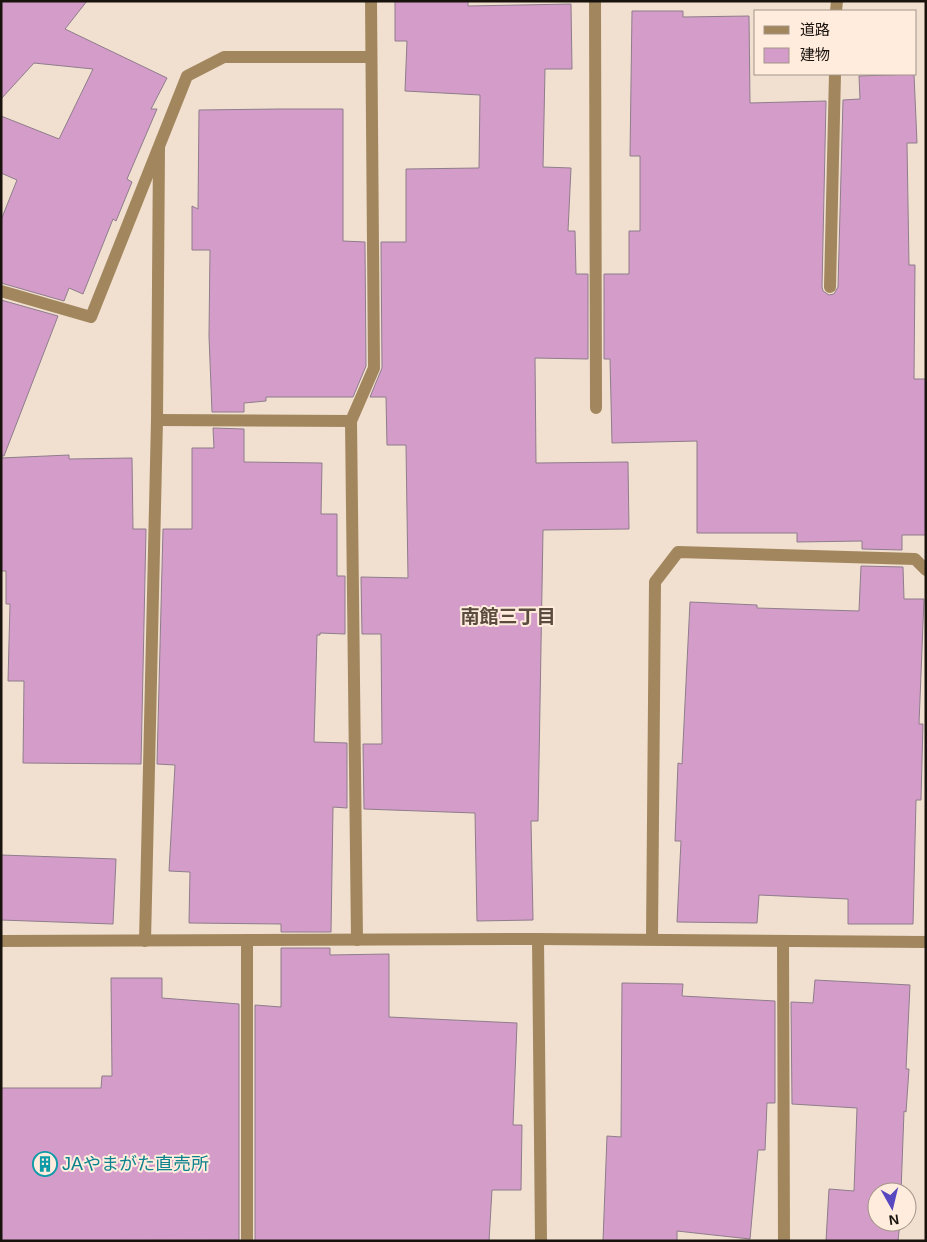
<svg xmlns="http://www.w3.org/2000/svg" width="927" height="1242" font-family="Arial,'Noto Sans JP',sans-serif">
<rect width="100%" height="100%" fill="#f1dfd0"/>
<g fill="#d49dc9" stroke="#8e7d8b">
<polygon points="1,1 87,1 65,29 167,78 151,109 157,109 127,179 132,182 116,221 113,219 83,294 69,288 64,301 1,283 1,220 17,180 1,173 1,116 59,139 93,69 34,63 1,99"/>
<polygon points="395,1 468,1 468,6 571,4 572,69 545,69 543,167 571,168 568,231 575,231 576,274 588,274 588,359 535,358 536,463 628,462 629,529 543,530 538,821 531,821 533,920 477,921 475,813 364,809 363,744 382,744 381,634 362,634 361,577 408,578 406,445 387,445 386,397 370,397 382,368 381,242 406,242 406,169 479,168 480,95 405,91 407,41 395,41"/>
<polygon points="632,11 683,11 683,17 749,16 750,103 826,101 822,287 823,291 829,295 834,294 838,287 843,100 860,99 859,76 914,74 917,143 907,143 909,265 915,265 914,379 926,379 926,535 902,535 902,550 862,549 862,541 797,542 797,533 697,533 697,441 612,443 610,359 604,359 604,274 629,274 629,231 640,231 640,156 630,156"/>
<polygon points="280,109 343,109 343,241 365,242 366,366 353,397 266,397 266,401 244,403 244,412 212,412 209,336 210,250 192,250 192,206 198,209 199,110"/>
<polygon points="1,300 58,316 4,456 1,456"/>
<polygon points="213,428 244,429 244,462 322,463 321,514 337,514 337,576 345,576 345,634 320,633 320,635 317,635 314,742 347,743 347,808 333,807 331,932 281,932 281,924 189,923 190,872 169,871 175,765 157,764 163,529 192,529 192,448 214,448"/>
<polygon points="69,455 69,459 132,458 133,529 146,529 141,764 23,763 24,681 8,681 10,604 6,604 6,571 1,571 1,458"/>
<polygon points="861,566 903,567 904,599 924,599 919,724 923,724 921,800 916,800 913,924 848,924 848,899 759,895 757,923 677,922 681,841 675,841 678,763 682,764 690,602 757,605 757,608 859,611"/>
<polygon points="1,855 116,859 113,924 1,920"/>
<polygon points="281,948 330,948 330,955 389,954 389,1017 517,1023 513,1125 522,1125 521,1190 492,1190 489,1241 255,1241 255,1005 281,1007"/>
<polygon points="111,978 162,978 162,998 239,1004 239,1240 1,1241 1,1088 101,1088 102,1076 112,1076"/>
<polygon points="815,980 910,985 906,1069 909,1069 906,1112 904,1111 901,1192 877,1192 877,1222 900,1222 898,1241 826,1241 829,1189 854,1191 857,1108 792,1104 791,1002 813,1003"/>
<polygon points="622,983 683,984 682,996 775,1001 775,1103 767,1103 765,1150 758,1150 750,1239 677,1231 677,1241 603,1241 607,1136 621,1137"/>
</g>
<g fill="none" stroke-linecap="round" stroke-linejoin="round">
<g stroke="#a2875e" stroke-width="12">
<polyline points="595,1 596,408"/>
<polyline points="836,11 837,1"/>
<polyline points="830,287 835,74"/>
<polyline points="1,291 91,317 187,76 224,57 370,57"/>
<polyline points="157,420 351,421 357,940"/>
<polyline points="351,421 374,368 371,1"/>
<polyline points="538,939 541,1241"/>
<polyline points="652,939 655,582 678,552 915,559 926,570"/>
<polyline points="247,940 247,1241"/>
<polyline points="1,941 538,939 926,942"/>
<polyline points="145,941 157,420 159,148"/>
<polyline points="783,942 784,1241"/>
</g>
</g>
<defs>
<symbol id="building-ring" viewBox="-11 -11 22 22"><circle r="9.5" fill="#ffecdd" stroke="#0f9aa8" stroke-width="1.5"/><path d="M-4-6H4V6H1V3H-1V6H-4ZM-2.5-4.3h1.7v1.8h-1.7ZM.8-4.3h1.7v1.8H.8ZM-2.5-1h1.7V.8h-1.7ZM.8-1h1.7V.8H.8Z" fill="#0f9aa8"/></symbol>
</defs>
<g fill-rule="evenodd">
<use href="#building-ring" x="31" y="1150" width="28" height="28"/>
</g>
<g text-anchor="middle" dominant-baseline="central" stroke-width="4" stroke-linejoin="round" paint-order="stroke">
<g font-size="18" fill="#0d838f" stroke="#ffecdd" text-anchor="start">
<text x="62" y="1164">JAやまがた直売所</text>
</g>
<g font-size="19" font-weight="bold" fill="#5a4b3e" stroke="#ffecdd">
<text x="508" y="616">南館三丁目</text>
</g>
</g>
<rect width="927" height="1242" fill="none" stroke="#19130e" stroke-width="5"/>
<rect x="754" y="10" width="162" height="65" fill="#ffecdd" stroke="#a3958a"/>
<rect x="764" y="26" width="25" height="8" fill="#a2875e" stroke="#a3958a"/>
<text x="800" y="35" font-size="15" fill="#19130e">道路</text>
<rect x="764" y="48" width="25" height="15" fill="#d49dc9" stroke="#a3958a"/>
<text x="800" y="60" font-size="15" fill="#19130e">建物</text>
<g transform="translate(892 1207) rotate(172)"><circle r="24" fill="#ffecdd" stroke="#a3958a"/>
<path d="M0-4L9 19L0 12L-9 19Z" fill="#5848c0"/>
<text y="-8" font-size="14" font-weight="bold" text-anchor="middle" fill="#19130e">N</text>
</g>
</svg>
